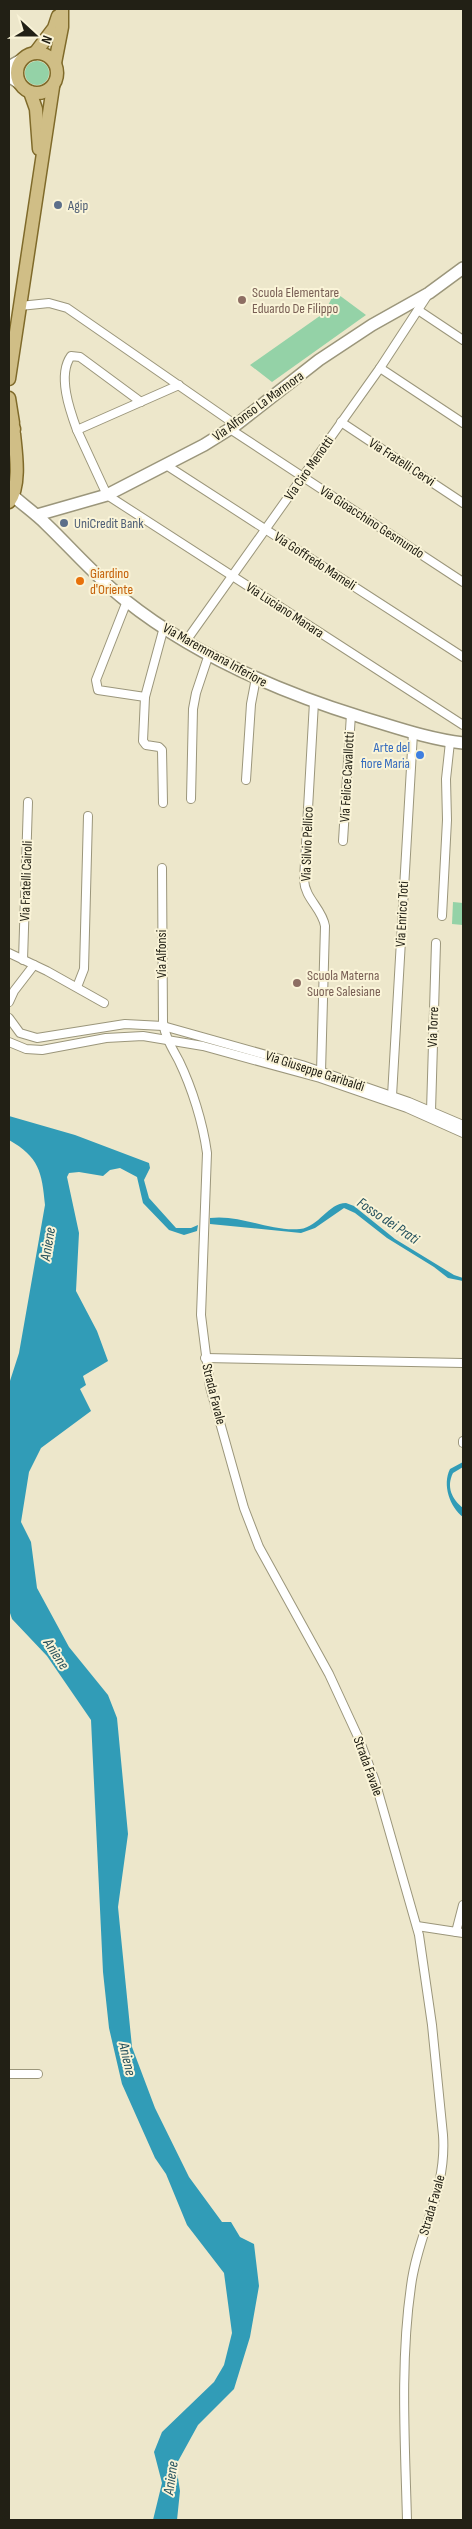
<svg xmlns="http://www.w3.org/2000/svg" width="472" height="2529" font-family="'Sofia Sans Condensed',sans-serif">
<rect width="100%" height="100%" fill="#ede7cb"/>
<g fill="#94d2a7">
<circle cx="37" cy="73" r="12"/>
<polygon points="335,292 366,315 272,382 250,365 324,313"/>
<polygon points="453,902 463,903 463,925 452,924"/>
</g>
<g fill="#319cb7">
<path d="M9,1116L75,1135L149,1163L150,1168L144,1180L149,1198L176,1228H191L198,1225L197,1231L184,1235L169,1230L143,1203L137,1177L120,1168L110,1170L103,1176L79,1172L69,1173L67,1177L79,1233L76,1291L97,1331L108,1361L83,1376L86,1385L80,1389L91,1411L41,1448L29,1472L21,1522L31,1542L37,1588L69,1647L108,1695L117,1718L128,1834L118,1907L132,2047L155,2108L189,2177L222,2222H231L240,2237L254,2244L259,2286L250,2337L234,2389L198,2425L176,2465L180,2491L177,2520H153L162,2483L154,2452L162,2432L214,2382L224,2365L232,2333L224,2273L187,2225L166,2174L155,2158L122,2084L109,2028L103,1972L91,1720L47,1656L12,1619L9,1610V1384L19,1353L45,1205C42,1172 39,1157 9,1140Z"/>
<path d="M346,1203L354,1206L395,1239L454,1275L463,1278V1281L448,1278L434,1267L387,1238L355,1213L344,1208L315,1228L301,1233L210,1224V1218C240,1214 272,1232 300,1229C319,1227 328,1203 346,1203Z"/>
<path d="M463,1462V1467L453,1473C446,1487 452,1499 463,1508V1517C450,1507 442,1485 450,1469Z"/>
</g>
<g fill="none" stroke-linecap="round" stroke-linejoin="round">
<defs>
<g id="street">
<polyline points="20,306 49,303 67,308 236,425"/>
<polyline points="418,310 463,340"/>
<polyline points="380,368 463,423"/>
<polyline points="179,385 77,430 107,495 463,725"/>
<polyline points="341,422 463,503"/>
<polyline points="230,429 463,582"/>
<path d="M77,430C70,411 57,375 71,356L80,357L141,402"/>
<polyline points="166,465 463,657"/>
<polyline points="127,601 96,680 98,690 145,697 164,627"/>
<polyline points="186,641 380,368 427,296"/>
<polyline points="145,697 143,741 146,745 159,747 162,750 163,803"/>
<path d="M314,702L304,880C305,899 322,908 325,926L321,1072"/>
<polyline points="246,780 251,704 256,678"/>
<polyline points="191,799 193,709 196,693 209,654"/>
<polyline points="343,841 351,714"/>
<path d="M162,868L163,1022C165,1037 172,1048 179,1061C192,1088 203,1123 207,1153L201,1315L210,1387L244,1508L259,1547L329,1674L359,1739L375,1781L419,1935L432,2025L443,2135C447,2192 418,2232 411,2286C400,2362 405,2443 407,2520"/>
<polyline points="442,916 447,820 446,779 450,742"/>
<polyline points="9,953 47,971 104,1003"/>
<polyline points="23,960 28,802"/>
<polyline points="77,987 84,969 88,816"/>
<polyline points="9,1002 14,991 34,965"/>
<polyline points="9,1018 20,1033 37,1038 125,1024 163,1026 302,1065 409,1102 463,1125"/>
<polyline points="9,1042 26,1049 42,1050 106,1038 143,1036 203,1046 320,1078 407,1108 463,1133"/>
<polyline points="392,1096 413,733"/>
<polyline points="431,1111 436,943"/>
<polyline points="205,1358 463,1363"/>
<polyline points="463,1443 463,1441"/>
<polyline points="417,1926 463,1933"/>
<polyline points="456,1932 463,1905"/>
<polyline points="9,2074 38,2074"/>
</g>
<g id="secondary">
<polyline points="9,67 21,60"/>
<polyline points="9,76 19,83"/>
<path d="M9,492C20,503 34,512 46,524C72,549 96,577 125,600C194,655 277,691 361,717C395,727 428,739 463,743"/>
<polyline points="37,515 107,495 204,445 236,425 319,360 372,325 429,293 463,268"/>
</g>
<g id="primary">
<circle cx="37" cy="73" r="20"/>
<polyline points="35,53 54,28 58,16"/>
<polyline points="55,63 62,27 62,9"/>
<polyline points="30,92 36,109 39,149"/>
<polyline points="9,379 53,87"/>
<polyline points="9,398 13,423"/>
<polyline points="9,416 14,429 10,441"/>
<path d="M9,502C21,486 16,453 14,434"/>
</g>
</defs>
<use href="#street" stroke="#9b967b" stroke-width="10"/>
<use href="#secondary" stroke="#9b967b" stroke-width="14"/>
<use href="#primary" stroke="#7f6a2a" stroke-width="15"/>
<use href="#street" stroke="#fff" stroke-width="8"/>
<use href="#secondary" stroke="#fff" stroke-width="11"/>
<use href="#primary" stroke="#d0be86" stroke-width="12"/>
</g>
<g fill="#5c6f8a" stroke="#faf4d8" stroke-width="2">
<circle cx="58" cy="205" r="5"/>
<circle cx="64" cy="523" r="5"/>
</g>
<g fill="#8d6e63" stroke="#faf4d8" stroke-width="2">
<circle cx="242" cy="300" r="5"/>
<circle cx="297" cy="983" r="5"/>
</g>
<circle fill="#e8710a" stroke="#faf4d8" stroke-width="2" cx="80" cy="581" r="5"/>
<circle fill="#3f7fe0" stroke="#faf4d8" stroke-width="2" cx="420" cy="755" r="5"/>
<g text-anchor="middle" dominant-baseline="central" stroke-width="4" stroke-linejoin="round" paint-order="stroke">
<g font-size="14" fill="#4e5e75" stroke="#faf4d8" text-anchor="start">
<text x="68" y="205">Agip</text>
<text x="74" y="523">UniCredit Bank</text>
</g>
<g font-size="14" fill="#785e54" stroke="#faf4d8" text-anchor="start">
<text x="252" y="292">Scuola Elementare<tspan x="252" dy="16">Eduardo De Filippo</tspan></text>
<text x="307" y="975">Scuola Materna<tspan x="307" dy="16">Suore Salesiane</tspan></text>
</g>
<g font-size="14" fill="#222015" stroke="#faf4d8">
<text transform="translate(258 406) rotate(-36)">Via Alfonso La Marmora</text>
<text transform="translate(402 462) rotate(33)">Via Fratelli Cervi</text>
<text transform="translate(309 468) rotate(-55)">Via Ciro Menotti</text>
<text transform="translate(372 522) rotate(33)">Via Gioacchino Gesmundo</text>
<text transform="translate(315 561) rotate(33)">Via Goffredo Mameli</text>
<text transform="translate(285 610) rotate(33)">Via Luciano Manara</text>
<text transform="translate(215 655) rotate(29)">Via Maremmana Inferiore</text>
<text transform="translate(347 777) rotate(-87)">Via Felice Cavallotti</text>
<text transform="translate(307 844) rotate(-88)">Via Silvio Pellico</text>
<text transform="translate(26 881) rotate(-88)">Via Fratelli Cairoli</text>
<text transform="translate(402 914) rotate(-87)">Via Enrico Toti</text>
<text transform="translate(161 954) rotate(-90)">Via Alfonsi</text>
<text transform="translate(433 1027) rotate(-88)">Via Torre</text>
<text transform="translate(315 1071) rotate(18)">Via Giuseppe Garibaldi</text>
<text transform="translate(214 1394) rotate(76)">Strada Favale</text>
<text transform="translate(368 1766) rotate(70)">Strada Favale</text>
<text transform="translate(432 2205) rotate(-74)">Strada Favale</text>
</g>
<g font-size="14" fill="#c56008" stroke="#faf4d8" text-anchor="start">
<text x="90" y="573">Giardino<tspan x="90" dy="16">d'Oriente</tspan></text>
</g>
<g font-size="14" fill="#366cbe" stroke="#faf4d8" text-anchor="end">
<text x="410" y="747">Arte del<tspan x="410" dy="16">fiore Maria</tspan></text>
</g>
<g font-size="15" font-style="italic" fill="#26525e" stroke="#faf4d8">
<text transform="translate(388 1221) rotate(34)">Fosso dei Prati</text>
<text transform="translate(48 1244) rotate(-81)">Aniene</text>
<text transform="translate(56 1654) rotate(57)">Aniene</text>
<text transform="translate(127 2059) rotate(77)">Aniene</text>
<text transform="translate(171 2478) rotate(-82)">Aniene</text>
</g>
</g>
<rect width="472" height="2529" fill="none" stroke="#222015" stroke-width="20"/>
<g transform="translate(35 35) rotate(111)" stroke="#faf4d8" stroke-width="4" paint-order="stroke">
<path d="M0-4L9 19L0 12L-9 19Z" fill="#222015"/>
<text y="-8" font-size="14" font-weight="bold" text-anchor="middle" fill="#222015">N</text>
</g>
</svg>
